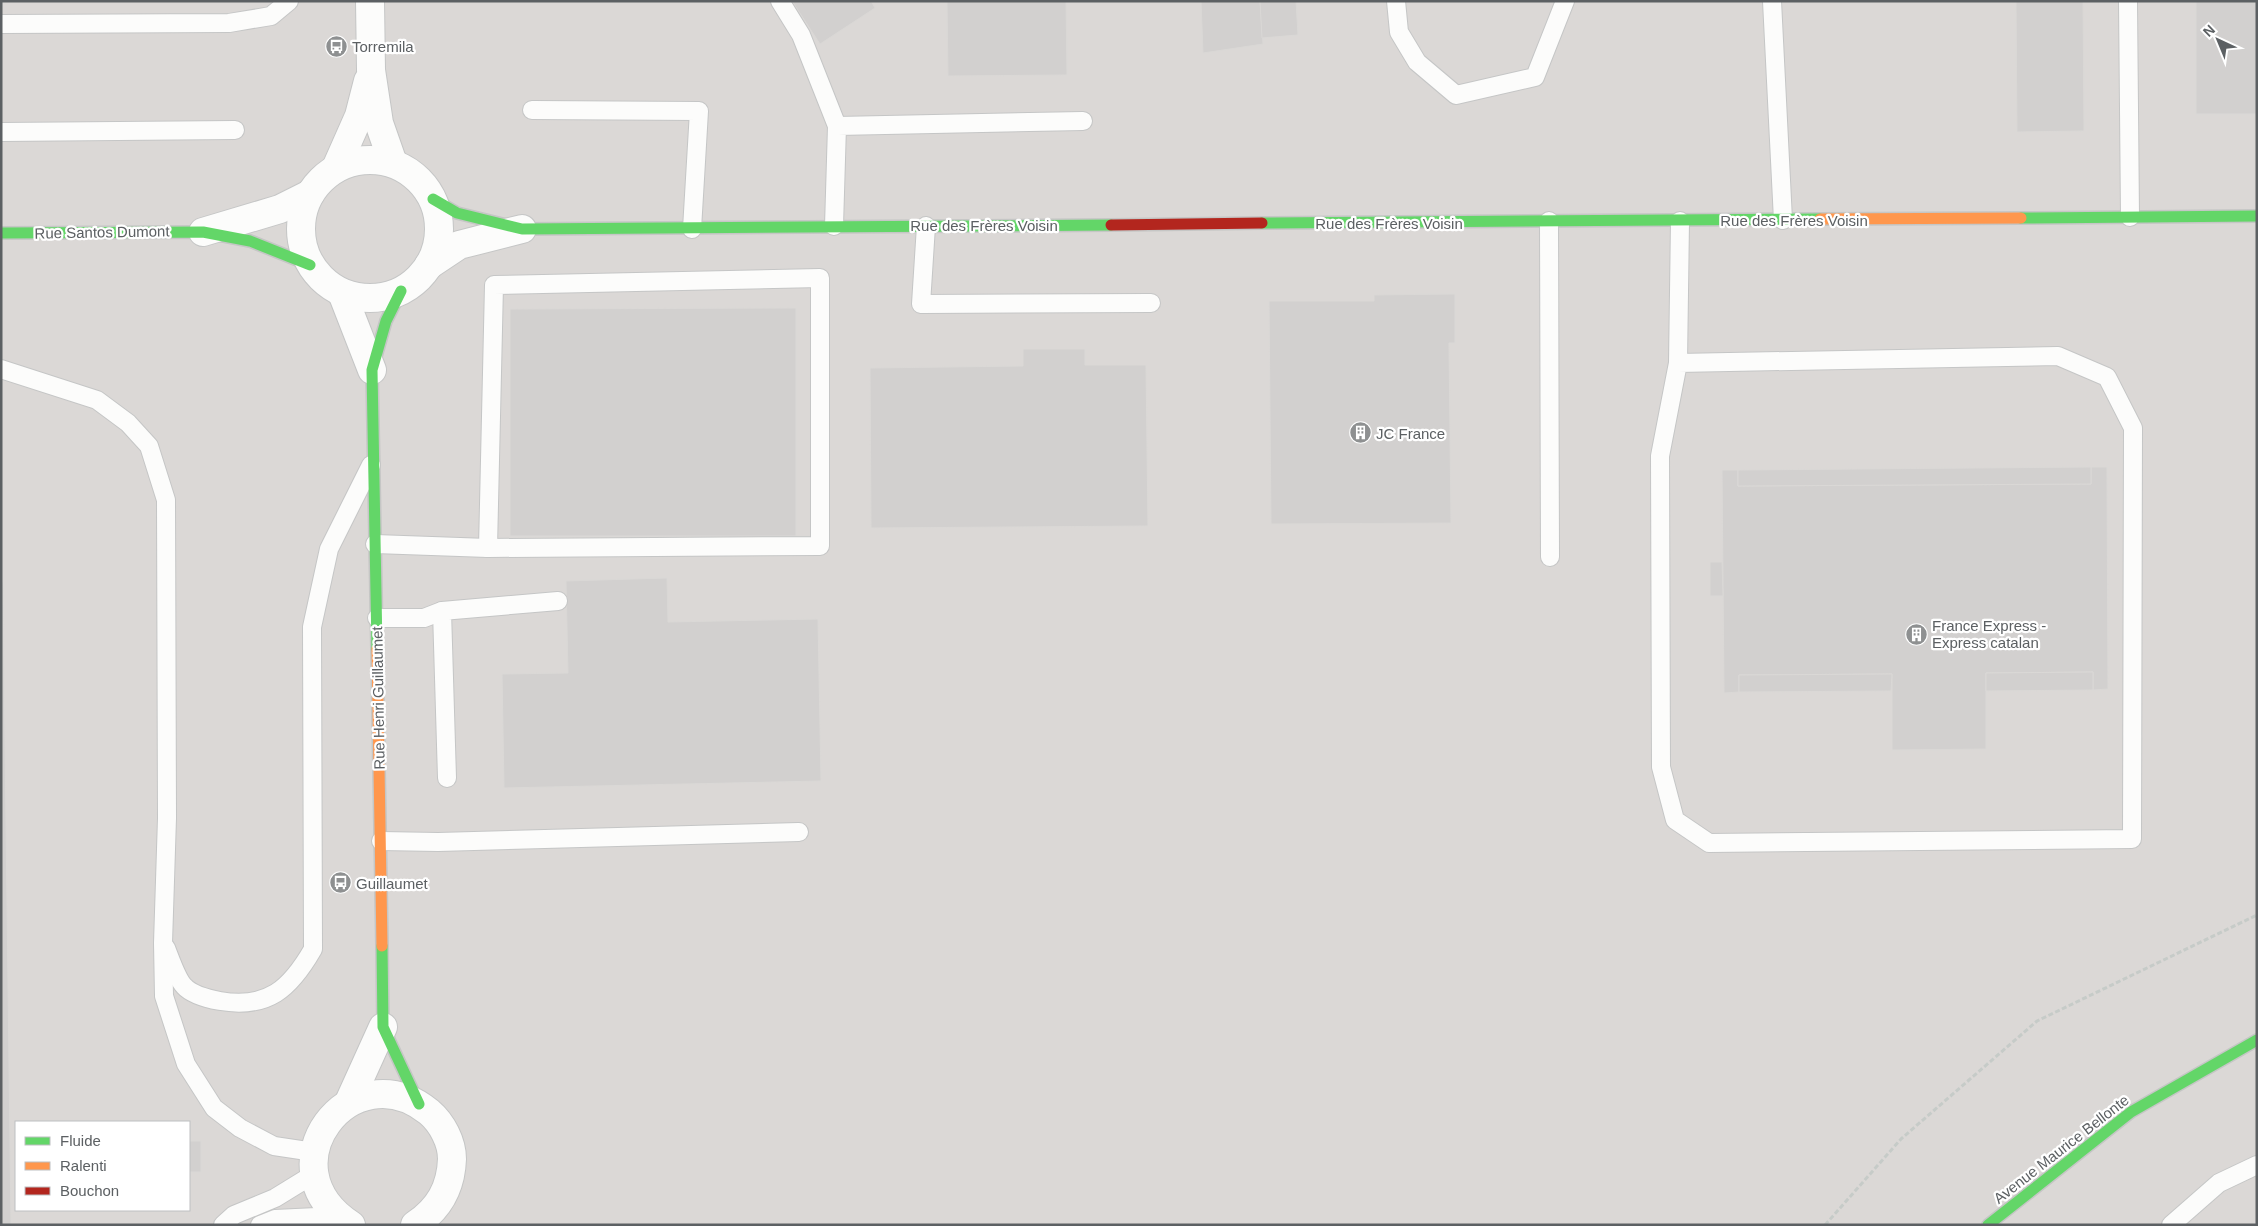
<svg xmlns="http://www.w3.org/2000/svg" width="2258" height="1226" font-family="Arial,sans-serif">
<rect width="100%" height="100%" fill="#ebe9e6"/>
<path fill="#dbd8d6" fill-rule="evenodd" d="M1,1H2257V1225H1ZM16,1122H189V1210H16Z"/>
<g fill="#d2d0cf" stroke="#dad8d6">
<polygon points="792,1 871,1 875,8 820,44"/>
<polygon points="947,1 1066,1 1067,75 948,76"/>
<polygon points="1201,1 1260,1 1263,44 1203,53"/>
<polygon points="1260,1 1296,1 1298,35 1262,38"/>
<polygon points="2016,1 2083,1 2084,131 2017,132"/>
<rect x="2196" y="1" width="61" height="113"/>
<polygon points="1455,294 1455,343 1449,343 1451,523 1271,524 1269,301 1374,301 1374,295"/>
<polygon points="796,308 796,536 510,536 510,309"/>
<polygon points="1023,349 1085,349 1085,365 1146,365 1148,526 871,528 870,368 1023,366"/>
<polygon points="2091,467 2107,467 2108,689 2093,690 2093,672 1986,673 1986,749 1892,750 1892,674 1739,675 1739,692 1724,693 1722,470 1738,470 1738,486 2091,484"/>
<polygon points="2091,467 2091,484 1738,486 1738,470"/>
<polygon points="1710,562 1722,562 1723,596 1710,596"/>
<polygon points="667,578 668,622 818,619 821,781 504,788 502,674 568,673 566,581"/>
<polygon points="1,582 3,582 11,1225 1,1225"/>
<polygon points="2093,672 2093,690 1986,691 1986,673"/>
<polygon points="1892,674 1891,691 1739,692 1739,675"/>
<rect x="189" y="1141" width="12" height="31"/>
</g>
<g fill="none" stroke-linecap="round" stroke-linejoin="round">
<defs>
<g id="lane">
<polyline points="780,1 801,35 837,126"/>
<polyline points="1396,1 1399,32 1417,62 1456,95 1535,77 1565,1"/>
<polyline points="1772,1 1783,220"/>
<polyline points="2128,1 2130,217"/>
<polyline points="1,24 229,23 271,16 289,1"/>
<polyline points="532,110 699,111 692,229"/>
<polyline points="1,132 235,130"/>
<polyline points="1549,221 1550,557"/>
<polyline points="834,226 837,126 1083,121"/>
<polyline points="926,226 921,304 1151,303"/>
<polygon points="820,278 820,546 488,548 494,285"/>
<polyline points="1678,363 2058,356 2107,377 2133,428 2132,839 1709,843 1675,820 1661,767 1660,456 1678,363 1680,221"/>
<polyline points="1,369 97,400 128,423 149,446 166,500 167,818 163,943 164,996 186,1064 214,1108 240,1128 274,1146 314,1152"/>
<polyline points="375,544 488,548"/>
<polyline points="377,618 424,618 442,611"/>
<polyline points="447,778 442,611 558,601"/>
<polyline points="381,841 438,842 799,832"/>
<path d="M166,948C170,958 177,979 184,986C192,995 209,999 220,1001C268,1009 290,989 313,949L312,627L329,549L371,465"/>
<polyline points="223,1225 234,1215 275,1198 314,1174"/>
<polyline points="260,1225 275,1219 338,1216"/>
<polyline points="2171,1225 2219,1183 2257,1165"/>
</g>
<g id="street">
<polyline points="370,1 371,70 379,123 393,163"/>
<circle cx="370" cy="229" r="69"/>
<polyline points="336,168 359,116 368,81"/>
<polyline points="203,232 280,209 310,194"/>
<polyline points="429,265 459,245 522,229"/>
<polyline points="342,293 372,370"/>
<polyline points="349,1102 383,1027"/>
<path d="M351,1225C261,1167 352,1049 429,1112C442,1123 452,1142 452,1159C451,1188 439,1209 415,1225"/>
</g>
<g id="fast">
<polyline points="433,199 457,213 522,229 1111,225"/>
<polyline points="2021,218 2257,216"/>
<polyline points="1262,223 1820,219"/>
<polyline points="1,233 203,232 250,241 310,265"/>
<polyline points="377,649 372,370 386,321 401,291"/>
<polyline points="382,946 383,1027 419,1104"/>
<polyline points="1988,1225 2131,1112 2257,1040"/>
</g>
<g id="slow">
<polyline points="1820,219 2021,218"/>
<polyline points="377,649 382,946"/>
</g>
<polyline id="jam" points="1111,225 1262,223"/>
</defs>
<use href="#lane" stroke="#c5c6c6" stroke-width="20"/>
<use href="#street" stroke="#c5c6c6" stroke-width="30"/>
<use href="#fast" stroke="#c5c6c5" stroke-width="14"/>
<use href="#slow" stroke="#c5c6c5" stroke-width="14"/>
<use href="#jam" stroke="#c5c6c5" stroke-width="14"/>
<polyline stroke="#c6cbc8" stroke-width="3" stroke-dasharray="5 2.5" stroke-linecap="butt" points="1825,1225 1901,1139 2037,1021 2257,915"/>
<use href="#lane" stroke="#fcfcfb" stroke-width="18"/>
<use href="#street" stroke="#fcfcfb" stroke-width="28"/>
<use href="#fast" stroke="#63d668" stroke-width="11"/>
<use href="#slow" stroke="#ff974d" stroke-width="11"/>
<use href="#jam" stroke="#b3261e" stroke-width="11"/>
</g>
<defs>
<symbol id="bus-disc" viewBox="-11 -11 22 22"><circle r="9.5" fill="#8e9091" stroke="#fff"/><path d="M-5-6H5V4H4V6H2V4H-2V6H-4V4H-5ZM-3.5-4V0h7V-4ZM-3.5 1.2v1.5H-2V1.2ZM2 1.2v1.5H3.5V1.2Z" fill="#fff"/></symbol>
<symbol id="building-disc" viewBox="-11 -11 22 22"><circle r="9.5" fill="#8e9091" stroke="#fff"/><path d="M-4-6H4V6H1V3H-1V6H-4ZM-2.5-4.3h1.7v1.8h-1.7ZM.8-4.3h1.7v1.8H.8ZM-2.5-1h1.7V.8h-1.7ZM.8-1h1.7V.8H.8Z" fill="#fff"/></symbol>
</defs>
<g fill-rule="evenodd">
<use href="#bus-disc" x="324" y="34" width="25" height="25"/>
<use href="#building-disc" x="1348" y="420" width="25" height="25"/>
<use href="#building-disc" x="1904" y="622" width="25" height="25"/>
<use href="#bus-disc" x="328" y="870" width="25" height="25"/>
</g>
<g text-anchor="middle" dominant-baseline="central" stroke-width="4.5" stroke-linejoin="round" paint-order="stroke">
<g font-size="15" fill="#5c6063" stroke="#fff" text-anchor="start">
<text x="352" y="46">Torremila</text>
<text x="1376" y="433">JC France</text>
<text x="1932" y="625">France Express -<tspan x="1932" dy="17">Express catalan</tspan></text>
<text x="356" y="883">Guillaumet</text>
</g>
<g font-size="15" fill="#5c6063" stroke="#fff">
<text x="1794" y="220">Rue des Frères Voisin</text>
<text x="1389" y="223">Rue des Frères Voisin</text>
<text x="984" y="225">Rue des Frères Voisin</text>
<text transform="translate(102 232) rotate(-1)">Rue Santos Dumont</text>
<text transform="translate(378 698) rotate(-91)">Rue Henri Guillaumet</text>
<text transform="translate(2061 1149) rotate(-38)">Avenue Maurice Bellonte</text>
</g>
</g>
<rect width="2258" height="1226" fill="none" stroke="#5c6063" stroke-width="5"/>
<rect x="15" y="1121" width="175" height="90" fill="#ffffff" stroke="#bebfc1"/>
<rect x="25" y="1137" width="25" height="8" fill="#63d668" stroke="#bebfc1"/>
<text x="60" y="1146" font-size="15" fill="#5c6063">Fluide</text>
<rect x="25" y="1162" width="25" height="8" fill="#ff974d" stroke="#bebfc1"/>
<text x="60" y="1171" font-size="15" fill="#5c6063">Ralenti</text>
<rect x="25" y="1187" width="25" height="8" fill="#b3261e" stroke="#bebfc1"/>
<text x="60" y="1196" font-size="15" fill="#5c6063">Bouchon</text>
<g transform="translate(2218 40) rotate(316)" stroke="#ffffff" stroke-width="4" paint-order="stroke">
<path d="M0-4L9 19L0 12L-9 19Z" fill="#5c6063"/>
<text y="-8" font-size="14" font-weight="bold" text-anchor="middle" fill="#5c6063">N</text>
</g>
</svg>
